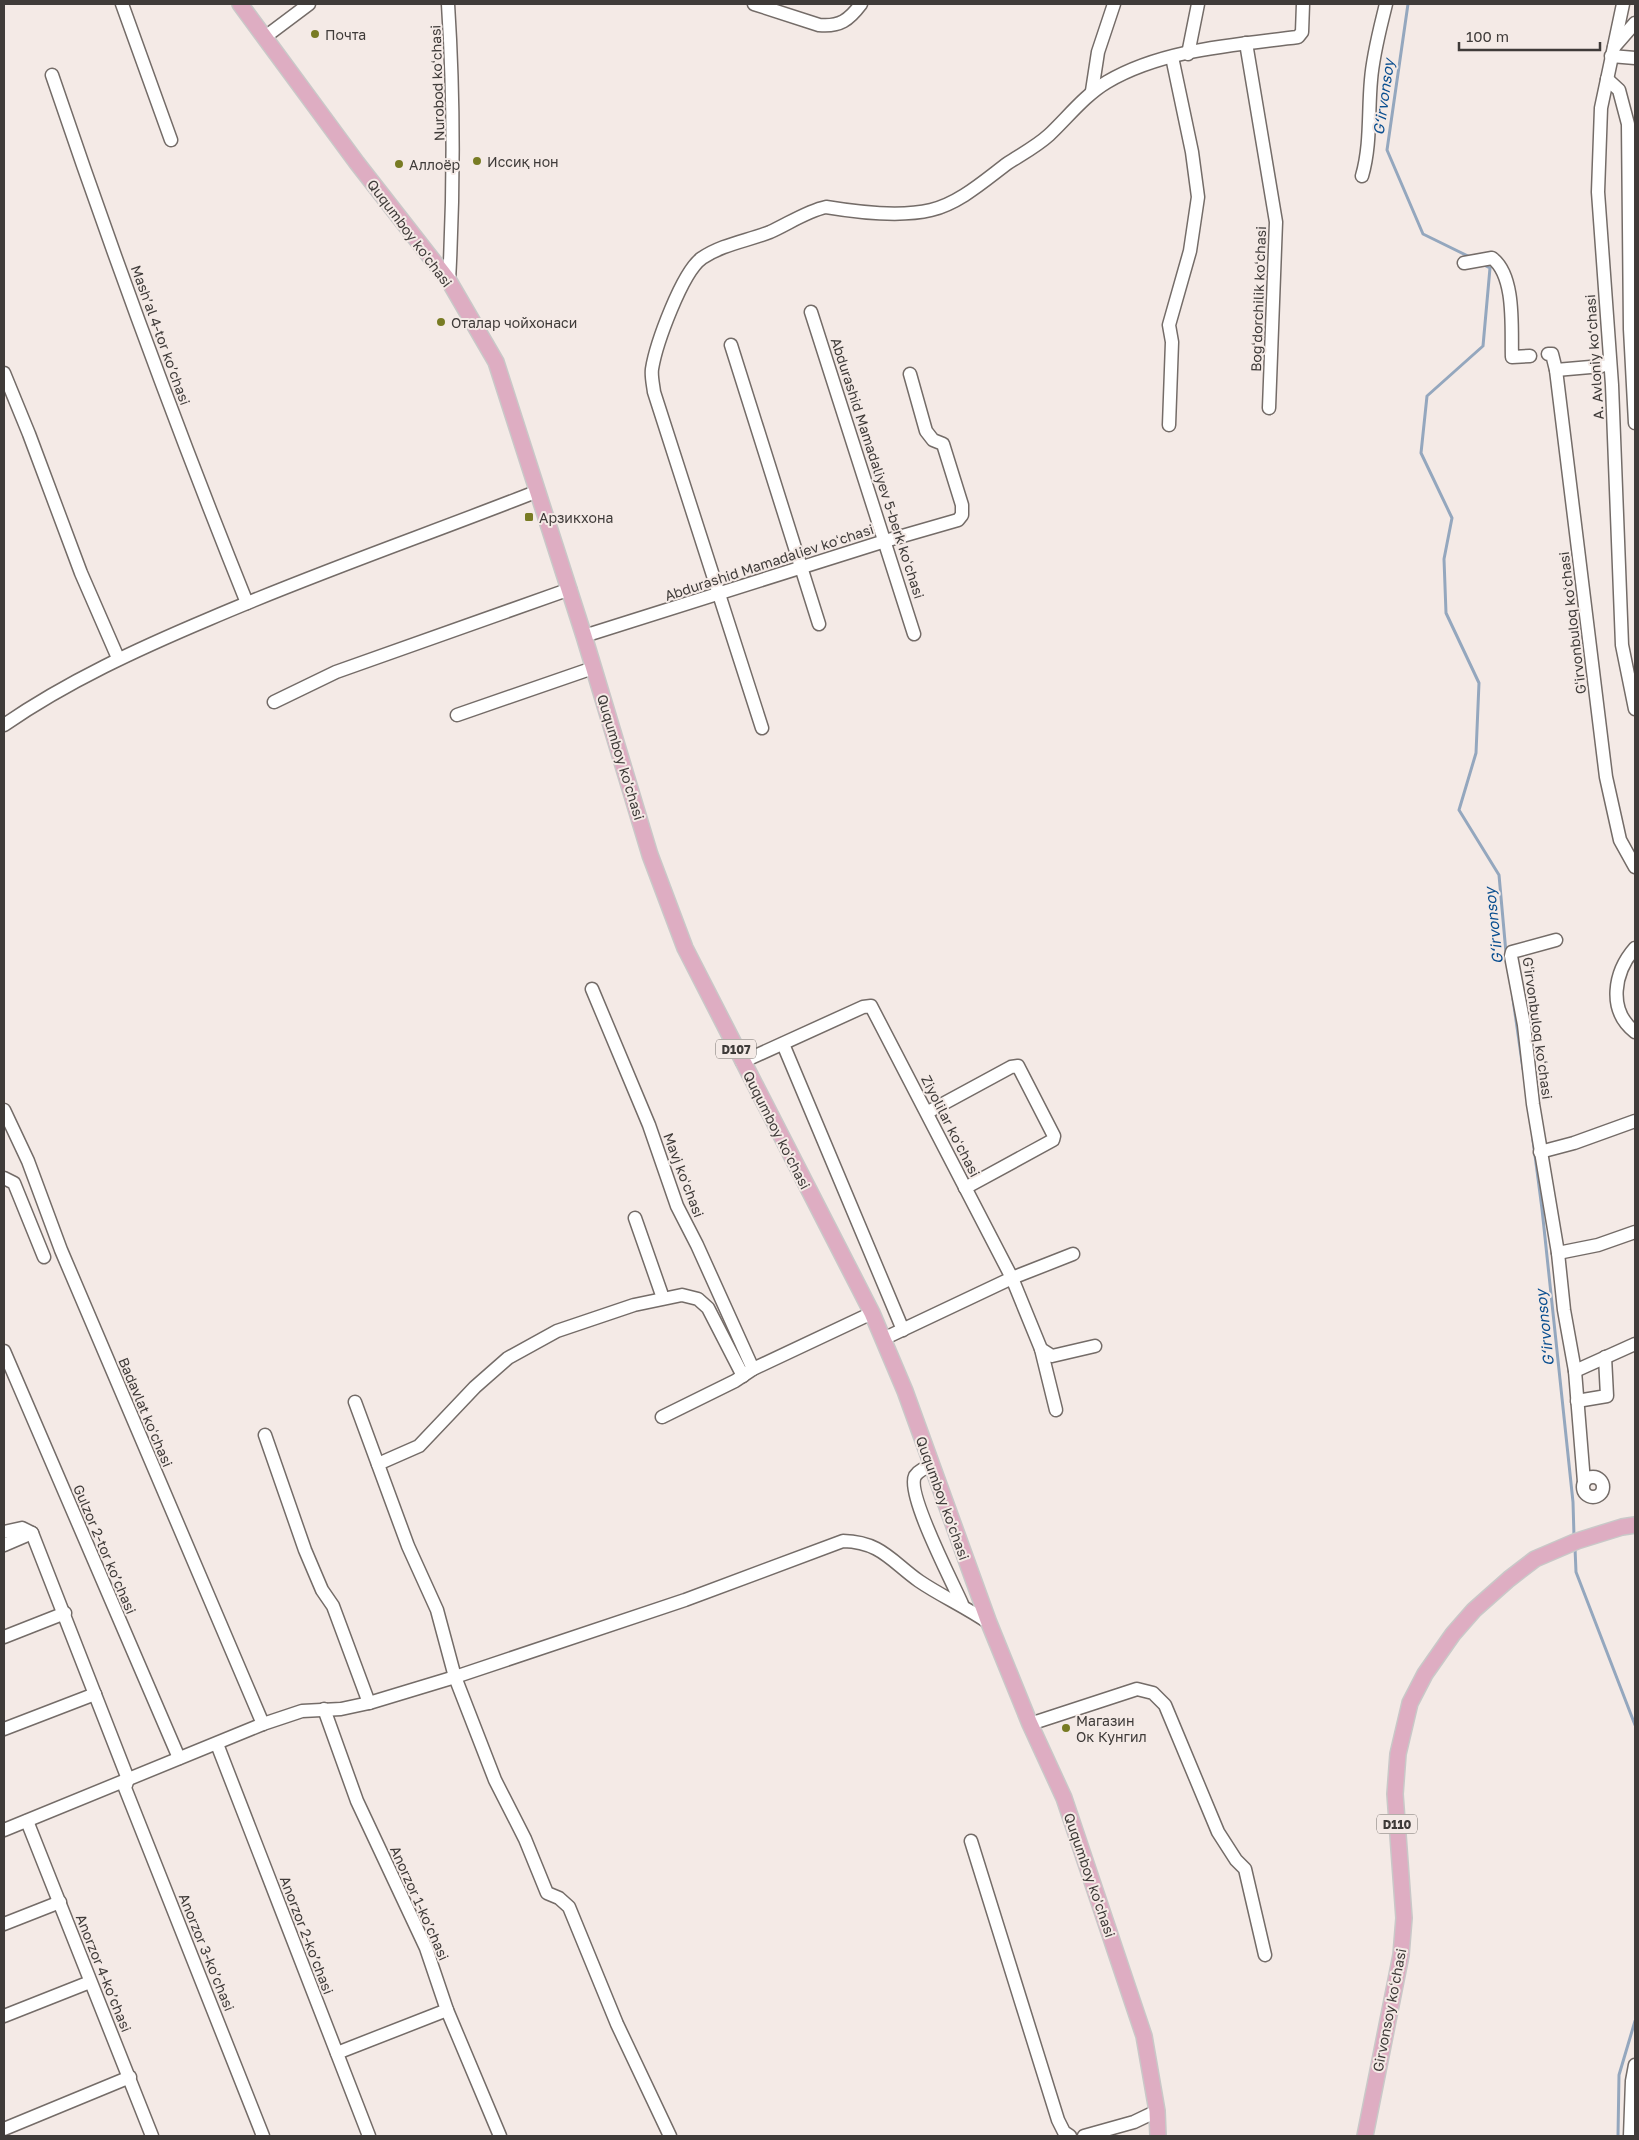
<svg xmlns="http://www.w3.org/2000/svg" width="1639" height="2140" font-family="'Golos Text',sans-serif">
<rect width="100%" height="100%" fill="#f4eae6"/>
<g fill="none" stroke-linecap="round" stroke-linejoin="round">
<g stroke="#94a7be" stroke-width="3">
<polyline points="1408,4 1387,150 1423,234 1470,257"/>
<polyline points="1482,264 1490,268 1483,346 1427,396 1421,453 1452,518 1444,559 1446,613 1479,683 1476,753 1459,810 1499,875 1506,953"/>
<polyline points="1513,999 1523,1069"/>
<polyline points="1533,1140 1542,1209 1573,1502 1574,1536"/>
<polyline points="1575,1548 1576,1572 1635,1725"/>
<polyline points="1618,2136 1619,2075 1635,2021"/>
</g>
<defs>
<g id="minor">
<polyline points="122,4 171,140"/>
<path d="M448,4C454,97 454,188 449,281"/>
<path d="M754,4L819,25C840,27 849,20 861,4"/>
<polyline points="1623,4 1601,108 1598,192 1612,385 1622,645 1635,709"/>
<polyline points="265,37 309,4"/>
<polyline points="1246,43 1276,222 1269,408"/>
<polyline points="1614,47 1635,23"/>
<polyline points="1188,54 1198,4"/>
<polyline points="1611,56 1635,58"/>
<path d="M52,75C112,252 177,429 247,603"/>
<polyline points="1607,79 1619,90 1628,124 1630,329 1635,423"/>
<polyline points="1092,91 1098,52 1114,4"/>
<path d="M1362,176C1371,145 1368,112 1371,80C1373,54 1380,29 1386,4"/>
<path d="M1464,263L1492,258C1516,276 1511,329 1512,357L1530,356"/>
<polyline points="811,312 914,634"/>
<polyline points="731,345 819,624"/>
<polyline points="1548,354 1552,354 1556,370 1606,777 1620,840 1635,867"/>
<polyline points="1556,370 1602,366"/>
<polyline points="4,373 29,434 81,573 118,658"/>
<polyline points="1169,425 1172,342 1169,325 1190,251 1198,197 1192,152 1172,57"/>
<polyline points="584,636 885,541 958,520 962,515 962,505 943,444 933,440 926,431 910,374"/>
<polyline points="274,702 336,672 570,589"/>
<polyline points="457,715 593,668"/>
<path d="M4,725C68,681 138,649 209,619C318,572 429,534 538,491"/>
<path d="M762,728L654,392C653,384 651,376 652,369C656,344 682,272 702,258C723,244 747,241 770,232C788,224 807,211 826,207C856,212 902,217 931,210C960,203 985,180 1008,163C1022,154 1037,146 1049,135C1068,117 1085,95 1107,82C1163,49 1235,45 1298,37L1302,32L1303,4"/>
<polyline points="1556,940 1512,952 1511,956 1524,1025 1533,1104 1558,1253 1564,1310 1575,1371 1584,1482"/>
<path d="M1635,948C1614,972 1607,1010 1635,1032"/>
<polyline points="592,989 649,1125 677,1206 697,1245 753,1369"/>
<polyline points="783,1044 903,1330"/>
<polyline points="742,1062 863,1007 871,1006 1012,1278 1041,1349 1052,1356 1095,1346"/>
<polyline points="4,1110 28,1161 61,1250 263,1724"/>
<polyline points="928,1112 1011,1067 1018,1066 1054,1136 1053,1140 965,1188"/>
<polyline points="1540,1152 1574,1143 1635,1121"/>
<polyline points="4,1178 14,1183 44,1257"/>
<polyline points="635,1218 663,1298"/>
<polyline points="1558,1253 1598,1245 1635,1232"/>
<polyline points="883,1339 1012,1278 1073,1254"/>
<polyline points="1041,1349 1056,1410"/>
<polyline points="4,1351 179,1758"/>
<polyline points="1575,1371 1635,1344"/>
<polyline points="1577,1401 1607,1396 1605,1357"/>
<polyline points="355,1402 408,1546 437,1610 455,1677 495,1780 525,1839 547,1893 559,1898 569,1907 617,2024 670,2136"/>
<polyline points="662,1417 735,1381 753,1369 872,1313"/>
<polyline points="265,1435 305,1550 322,1590 333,1606 369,1703"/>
<polyline points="378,1464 419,1446 475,1387 508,1358 557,1331 634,1305 682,1295 698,1299 708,1308 743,1376"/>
<path d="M931,1466C925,1468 919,1470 915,1476C906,1494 953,1583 962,1604"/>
<circle cx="1593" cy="1487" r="10"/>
<polyline points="4,1532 22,1528 32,1533 128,1779 125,1788 263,2136"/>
<polyline points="4,1545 32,1533"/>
<polyline points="4,1637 65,1613"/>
<polyline points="324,1709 357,1801 426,1948 447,2010 500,2136"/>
<polyline points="1030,1724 1137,1689 1153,1693 1165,1705 1218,1832 1236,1860 1245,1869 1265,1955"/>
<polyline points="4,1729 95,1694"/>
<polyline points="217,1744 369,2136"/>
<polyline points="27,1821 152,2136"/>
<path d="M4,1830L263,1724L302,1711L341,1709L369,1703L455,1677L685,1600L843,1541C881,1542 891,1561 919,1581C941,1596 966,1607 989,1623"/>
<polyline points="971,1841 1058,2120 1064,2132 1070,2136"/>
<polyline points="4,1924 60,1902"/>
<polyline points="4,2016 90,1982"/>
<polyline points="337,2053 447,2010"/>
<polyline points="4,2129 130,2077"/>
<polyline points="1084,2136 1134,2122 1157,2111"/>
<polyline points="1630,2136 1632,2081 1635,2065"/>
</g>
<g id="major">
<polyline points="240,4 357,163 449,281 496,362 584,636 650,855 685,948 872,1313 905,1391 989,1623 1030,1724 1064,1798 1144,2036 1157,2111 1158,2136"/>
<polyline points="1365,2136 1401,1955 1404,1918 1395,1794 1398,1754 1410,1703 1425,1674 1453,1634 1474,1610 1509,1579 1535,1559 1577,1541 1622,1527 1635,1525"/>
</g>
</defs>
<use href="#minor" stroke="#746c68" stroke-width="15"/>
<use href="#major" stroke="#c9c8c8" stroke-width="18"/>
<use href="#minor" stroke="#fff" stroke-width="12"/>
<use href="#major" stroke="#deadc2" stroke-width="15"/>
</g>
<g fill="#787b23" stroke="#f4eae6" stroke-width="2">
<circle cx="315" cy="34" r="5"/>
<circle cx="477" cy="161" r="5"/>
<circle cx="399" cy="164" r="5"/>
<circle cx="441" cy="322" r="5"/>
<rect x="524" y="512" width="10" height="10" rx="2.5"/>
<circle cx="1066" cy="1728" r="5"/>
</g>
<g text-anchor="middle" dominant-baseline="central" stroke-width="4" stroke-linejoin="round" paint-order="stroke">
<g fill="#f4eae6" stroke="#75706d" stroke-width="1">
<rect x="716" y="1039.5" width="40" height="19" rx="4"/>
<rect x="1377" y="1814.5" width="40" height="19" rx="4"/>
</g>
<g font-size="12" font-weight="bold" fill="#3f3b39">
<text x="736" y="1049">D107</text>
<text x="1397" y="1824">D110</text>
</g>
<g font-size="14" fill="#3f3b39" stroke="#f4eae6" text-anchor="start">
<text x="325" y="34">Почта</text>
<text x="487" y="161">Иссиқ нон</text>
<text x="409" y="164">Аллоёр</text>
<text x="451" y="322">Оталар чойхонаси</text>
<text x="539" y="517">Арзикхона</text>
<text x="1076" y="1720">Магазин<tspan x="1076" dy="16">Ок Кунгил</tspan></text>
</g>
<g font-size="14" fill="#3f3b39" stroke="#f4eae6">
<text transform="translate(437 83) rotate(-92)">Nurobod koʻchasi</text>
<text transform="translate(410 233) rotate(53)">Ququmboy ko'chasi</text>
<text transform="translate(1258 299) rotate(-88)">Bogʻdorchilik koʻchasi</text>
<text transform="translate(161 335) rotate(70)">Mashʼal 4-tor koʼchasi</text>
<text transform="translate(1594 357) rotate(-94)">A. Avloniy ko‘chasi</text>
<text transform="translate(878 468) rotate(72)">Abdurashid Mamadaliyev 5-berk koʻchasi</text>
<text transform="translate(769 562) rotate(-18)">Abdurashid Mamadaliev koʻchasi</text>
<text transform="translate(1572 623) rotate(-97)">Gʻirvonbuloq koʻchasi</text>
<text transform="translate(621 757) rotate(73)">Ququmboy ko'chasi</text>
<text transform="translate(1538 1028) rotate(82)">Gʻirvonbuloq koʻchasi</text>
<text transform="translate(951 1126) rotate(63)">Ziyolilar koʻchasi</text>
<text transform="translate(777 1130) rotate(63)">Ququmboy ko'chasi</text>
<text transform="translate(684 1175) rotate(69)">Mavj koʻchasi</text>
<text transform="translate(146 1412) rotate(67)">Badavlat koʻchasi</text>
<text transform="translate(943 1498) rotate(70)">Ququmboy ko'chasi</text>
<text transform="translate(105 1549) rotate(67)">Gulzor 2-tor koʼchasi</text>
<text transform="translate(1090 1875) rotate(71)">Ququmboy ko'chasi</text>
<text transform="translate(420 1903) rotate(66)">Аnorzor 1-koʼchasi</text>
<text transform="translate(307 1935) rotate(69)">Аnorzor 2-koʼchasi</text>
<text transform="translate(207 1952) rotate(68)">Аnorzor 3-koʼchasi</text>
<text transform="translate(104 1973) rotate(68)">Аnorzor 4-koʼchasi</text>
<text transform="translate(1389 2010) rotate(-79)">Girvonsoy koʻchasi</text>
</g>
<g font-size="15" font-style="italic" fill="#0b4f90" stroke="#f4eae6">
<text transform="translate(1383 97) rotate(-82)">G‘irvonsoy</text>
<text transform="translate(1493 926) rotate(-96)">G‘irvonsoy</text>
<text transform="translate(1544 1328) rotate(-96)">G‘irvonsoy</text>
</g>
</g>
<rect width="1639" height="2140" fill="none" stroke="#3f3b39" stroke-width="10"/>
<path d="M1459 42v8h141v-8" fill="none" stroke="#3f3b39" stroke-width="2.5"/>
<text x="1466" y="42" font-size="15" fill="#3f3b39" stroke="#f4eae6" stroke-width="4" paint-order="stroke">100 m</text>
</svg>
